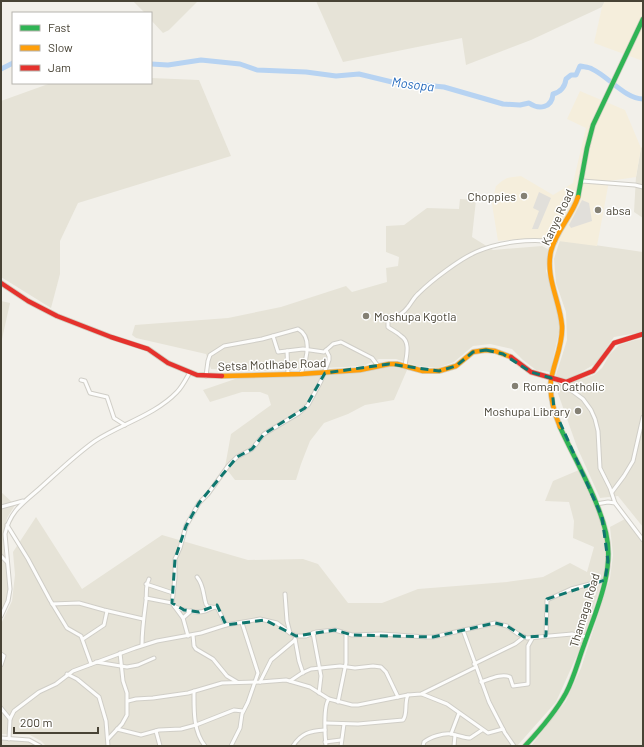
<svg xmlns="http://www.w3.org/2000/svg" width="644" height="747" font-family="Barlow,sans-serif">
<rect width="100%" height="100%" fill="#f2f0ea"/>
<g fill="#e6e3d7">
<polygon points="133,1 198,1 169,30 163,33 151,20 151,13 145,13"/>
<polygon points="316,1 605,1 602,7 531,40 466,65 462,38 343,62"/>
<polygon points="151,78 199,80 231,156 78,203 60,241 60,274 51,308 1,277 1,101 51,83 151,83"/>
<polygon points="643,146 643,218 634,212 636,177 641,148"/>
<polygon points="460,199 476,200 472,237 493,250 542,246 548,249 546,271 557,304 560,328 550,372 536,370 523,360 512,349 490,344 473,346 454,362 438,368 417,366 396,359 379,359 363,366 345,367 252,371 211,369 206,354 136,338 132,335 135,325 228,318 281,307 346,286 352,292 387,282 386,268 398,266 399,257 386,252 386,226 404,225 427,208 459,209"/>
<polygon points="560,240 643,252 643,332 614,337 595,364 571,378 564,379 555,378 567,340 566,312 556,283 554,259"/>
<polygon points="1,301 10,303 2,339 1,339"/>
<polygon points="643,339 643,527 618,496 600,498 577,447 555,385 579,380 594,375 602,368 610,354 619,345 635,340"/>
<polygon points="396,365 407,370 394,400 365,405 348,414 324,423 310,441 301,464 296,480 235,480 225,467 231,434 271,405 268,395 260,392 242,392 210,402 203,390 238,378 344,373"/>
<polygon points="579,470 600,515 607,543 605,572 582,644 556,702 517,746 46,746 41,741 30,735 1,734 1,624 12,601 15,575 13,552 36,517 82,589 162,535 248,560 303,559 318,564 348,603 382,603 418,589 507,582 543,577 570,563 587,572 594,547 573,538 574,521 569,502 545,501 553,481"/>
<polygon points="1,492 15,505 7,518 3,537 4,553 9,583 9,596 1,614"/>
<polygon points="625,519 643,544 643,746 531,746 566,701 581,668 610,578 613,555 610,527"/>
<polygon points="1,739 34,741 39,746 1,746"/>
</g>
<g fill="#f5eedc">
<polygon points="605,1 643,1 643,61 594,43 602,7"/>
<polygon points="580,91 625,110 641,148 636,177 609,181 597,246 535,238 498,241 492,204 496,186 502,181 507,178 521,176 553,195 573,183 586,128 567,119"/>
</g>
<g fill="#e1dfda">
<polygon points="539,192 551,198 538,229 532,229 539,211 533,208"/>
<polygon points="582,200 589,203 592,221 571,228 569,225"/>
</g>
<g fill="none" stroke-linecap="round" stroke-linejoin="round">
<g stroke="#b7d3f2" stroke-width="5">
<path d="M151,64L168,65L201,60L240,64L257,70L306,72L336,76L359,74L392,82L444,87L503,104L520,105L529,103C539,110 552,108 553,94C561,92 565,87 566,79L571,75H576L580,66C584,67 589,67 592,69C608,76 625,99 643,99"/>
<polyline points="1,69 13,63"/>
</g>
<defs>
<g id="street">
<polyline points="582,181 635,185 643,187"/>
<polyline points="273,336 278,352 303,349 324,352 333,344 341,342 372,358 378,366"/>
<polyline points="287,351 288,374"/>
<path d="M405,366C406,357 411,342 401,336C397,332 392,330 388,327V321C395,318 403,314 408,307C412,302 414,297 419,293C432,280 460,259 476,252C498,242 531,238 555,242"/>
<path d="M206,376L208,361L210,355L224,346L262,339L298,329C313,337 306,361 301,374"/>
<polyline points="81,380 85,381 90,393 107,397 114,418 125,425"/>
<polyline points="560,382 583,399 591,410 595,419 598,431 600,468 610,488 615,503"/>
<polyline points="612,492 624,476 633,461 643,417"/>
<polyline points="596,504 608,502 615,503 643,540"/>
<polyline points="1,507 23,501"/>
<polyline points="7,525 28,559 50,600 67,628 81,636 91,664"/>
<polyline points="1,556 7,562"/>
<path d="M197,577C204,585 203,595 206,604L208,607H212"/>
<polyline points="146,584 173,593"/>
<polyline points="285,594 287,621 290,633"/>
<polyline points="146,598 172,603"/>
<polyline points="52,604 79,603 104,610 143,619"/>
<path d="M175,607C183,610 195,614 205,611C209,610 212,607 217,607L226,625"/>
<path d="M1,616L8,601L10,589L5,534C10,511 23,503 39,489C57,473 75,455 95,441C121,424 155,415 177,392C182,387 186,379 190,372"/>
<polyline points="183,618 191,611"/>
<polyline points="463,630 489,702 505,733 514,746"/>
<polyline points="313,633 321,676 319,693"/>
<polyline points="193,635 194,646 196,649 213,659 227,676 237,682"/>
<polyline points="188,636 183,618 172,603 175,578 175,559 180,548 186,526 199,503 208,494 228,466 237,457 252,449 264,434 299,413 308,405 321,381 329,360 329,356 326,350"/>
<polyline points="546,636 547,600 571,589 605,580"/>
<polyline points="83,639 104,625 107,611"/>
<polyline points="295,639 299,661 303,673"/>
<path d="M142,645C142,630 144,616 146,601C147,593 145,587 149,579"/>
<polyline points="1,654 4,656 1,665"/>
<polyline points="96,662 127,667 138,665 154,658"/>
<polyline points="474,664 515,644 524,637"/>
<polyline points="67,674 77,679 99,697 106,721 108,746"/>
<polyline points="290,681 302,673 311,669 340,666 355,668 373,666 381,667 386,672 398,697"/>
<polyline points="260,682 271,660 295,640"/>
<path d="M481,682C490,679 502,673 510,677L513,686L528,684V646L533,637"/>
<path d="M194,691C194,710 193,731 205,746"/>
<polyline points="422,694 447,704 488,733 503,729"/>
<polyline points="128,701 136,699 153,698 188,693 222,683 260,682 286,680 310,687 329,699 352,705 358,705 408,695 421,694 476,667"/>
<polyline points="338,702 346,663 346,634"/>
<polyline points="1,708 10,719"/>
<path d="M326,723L358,724L403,720C408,714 404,703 408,695"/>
<polyline points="117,729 141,735 159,730 181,729 196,725 234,710 243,711"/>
<polyline points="156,731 160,746"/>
<polyline points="451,734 459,713"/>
<polyline points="1,738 29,740 40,746"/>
<polyline points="9,739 10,719 14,711 39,692 56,684 73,671 135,648 157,641 201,633 226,625 260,619 277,623 290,633 296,636 306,636 316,632 335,630 352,635 381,634 426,637 433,637 495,623 507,626 518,634 527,638 572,634 587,637"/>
<polyline points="108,739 122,724 127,715 127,693 123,681 120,653"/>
<polyline points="325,742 341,740"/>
<polyline points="231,746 240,728 242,714 248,702 258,673 242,623"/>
<path d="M293,746C301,733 310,731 325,730"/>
<path d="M326,746C325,737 323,705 329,699"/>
<polyline points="341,746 344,724"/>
<path d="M423,746L424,742C430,737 443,733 451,734C458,735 464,738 470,738L482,730"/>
<polyline points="454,746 455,735"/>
</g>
<g id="fast">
<polyline points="578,197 587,148 593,125 643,19"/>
<path d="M525,746C540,730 555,713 566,693C574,678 578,661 584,645C596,610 615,571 606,533C598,498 575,460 560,427"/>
</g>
<g id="slow">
<polyline points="222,376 301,374 360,370 389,364 397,364 423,371 439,371 456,366 473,352 486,350 495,351 511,357"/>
<path d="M560,427C554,412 549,396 551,380C554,362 563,345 562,326C560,301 545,277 551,251C556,231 572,216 578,197"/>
</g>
<g id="jam">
<polyline points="1,283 28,301 57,316 111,337 148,349 168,363 197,375 222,376"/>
<polyline points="511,357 531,372 566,382 593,371 614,343 643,334"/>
</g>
</defs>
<use href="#street" stroke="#d0cec7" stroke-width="5"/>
<use href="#fast" stroke="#d2cec0" stroke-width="6"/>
<use href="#slow" stroke="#d2cec0" stroke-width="6"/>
<use href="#jam" stroke="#d2cec0" stroke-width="6"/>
<use href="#street" stroke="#fdfdfc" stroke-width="3"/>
<use href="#fast" stroke="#30b455" stroke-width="4.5"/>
<use href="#slow" stroke="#ff9f0a" stroke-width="4.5"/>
<use href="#jam" stroke="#e5322d" stroke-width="4.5"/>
</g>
<path fill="none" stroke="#0f766e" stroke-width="3" stroke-dasharray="8 5" stroke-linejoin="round" d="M486,350L503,354L531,372L551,378L554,409L602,517L608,561L605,580L547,599L546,636L524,637L507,626L495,623L433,637L352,635L335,630L296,636L265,620L226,625L217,605L199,612L184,610L172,603L175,559L186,526L199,503L237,457L252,449L264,434L305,408L325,373L389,364L439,371L456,366L473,352Z"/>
<g fill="#848074" stroke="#fff" stroke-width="1.5">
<circle cx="524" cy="196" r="4"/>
<circle cx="598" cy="210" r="4"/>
<circle cx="366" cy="316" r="4"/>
<circle cx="515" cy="386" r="4"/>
<circle cx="578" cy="411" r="4"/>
</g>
<g text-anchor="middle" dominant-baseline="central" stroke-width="3" stroke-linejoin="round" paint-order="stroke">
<g font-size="12" fill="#484335" stroke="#fff" text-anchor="start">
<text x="516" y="196" text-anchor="end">Choppies</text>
<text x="606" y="210">absa</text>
<text x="374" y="316">Moshupa Kgotla</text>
<text x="523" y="386">Roman Catholic</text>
<text x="570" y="411" text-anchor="end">Moshupa Library</text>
</g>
<g font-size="12" fill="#484335" stroke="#fff">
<text transform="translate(557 217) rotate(-65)">Kanye Road</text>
<text transform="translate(272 364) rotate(-2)">Setsa Motlhabe Road</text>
<text transform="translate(584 610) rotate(-73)">Thamaga Road</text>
</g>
<g font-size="13" font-style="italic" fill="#256abd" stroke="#fff">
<text transform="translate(413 84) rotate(7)">Mosopa</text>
</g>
</g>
<rect width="644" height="747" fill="none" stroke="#484335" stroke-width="4"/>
<rect x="12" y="12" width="140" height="72" fill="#ffffff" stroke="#b6b4ae"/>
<rect x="20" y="25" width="20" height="6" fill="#30b455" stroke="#b6b4ae"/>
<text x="48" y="32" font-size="12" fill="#484335">Fast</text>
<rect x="20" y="45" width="20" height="6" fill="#ff9f0a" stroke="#b6b4ae"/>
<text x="48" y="52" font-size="12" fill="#484335">Slow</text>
<rect x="20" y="65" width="20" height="6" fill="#e5322d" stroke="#b6b4ae"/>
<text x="48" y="72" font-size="12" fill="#484335">Jam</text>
<path d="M14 727v6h84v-6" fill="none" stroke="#484335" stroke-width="2"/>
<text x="20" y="727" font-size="12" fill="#484335" stroke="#ffffff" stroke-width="3" paint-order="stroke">200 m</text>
</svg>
